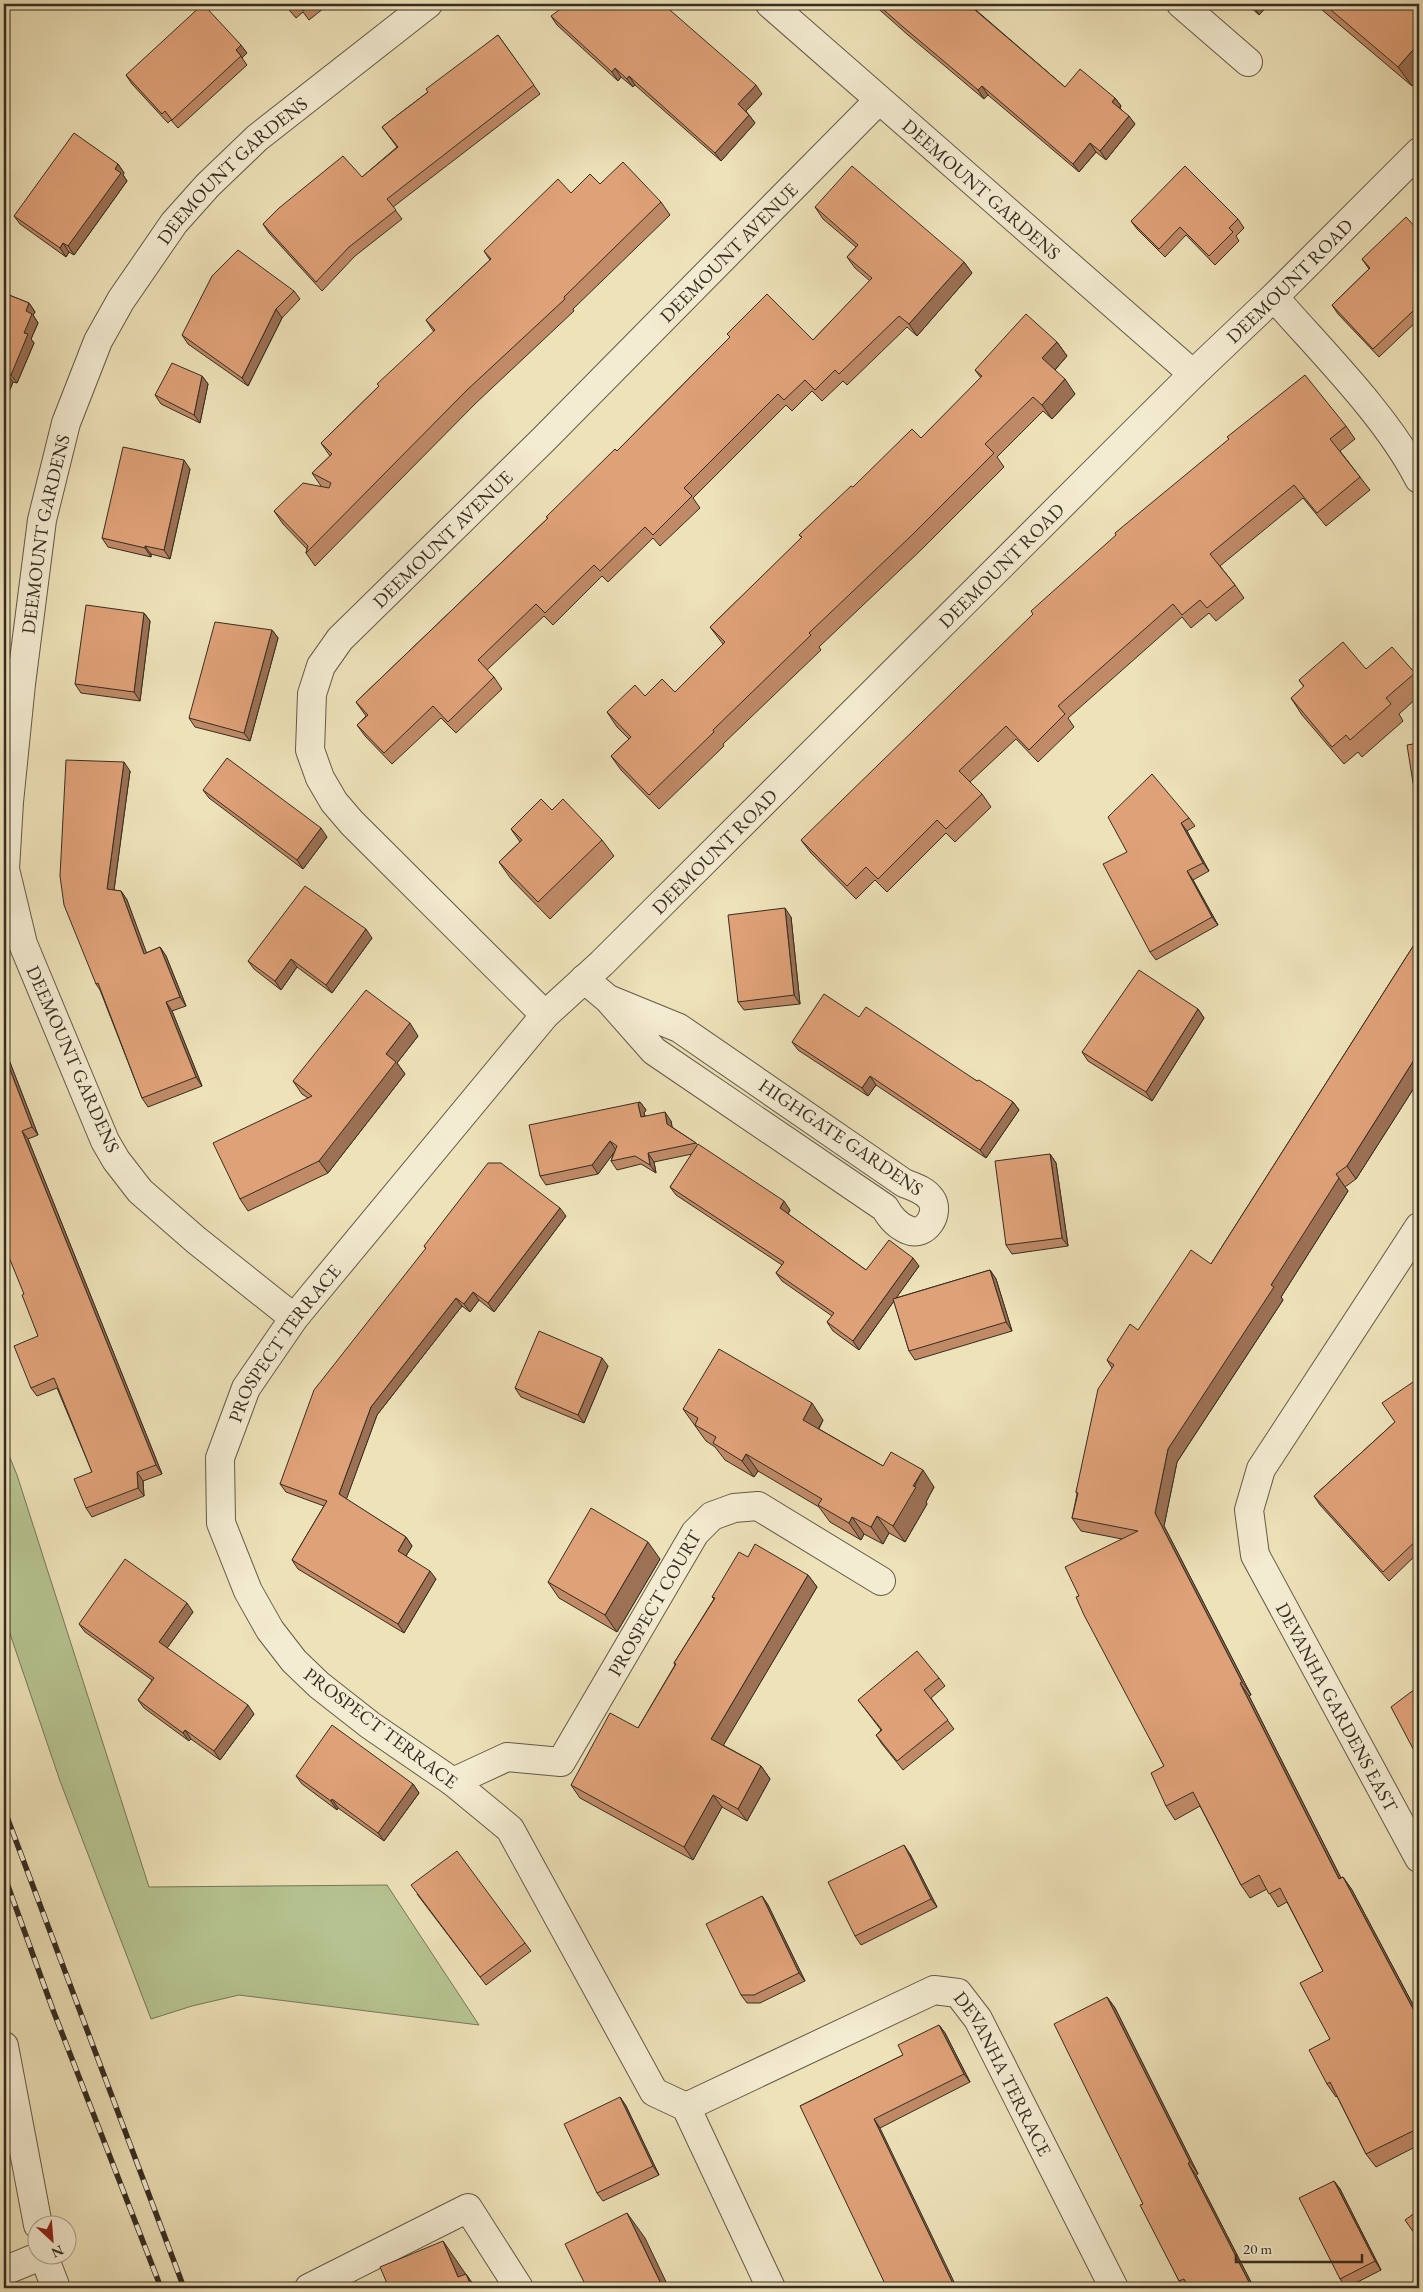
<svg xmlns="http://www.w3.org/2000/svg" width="1423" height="2292" font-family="'EB Garamond',serif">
<rect width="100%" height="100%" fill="#eee2b9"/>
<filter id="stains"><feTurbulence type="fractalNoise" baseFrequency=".004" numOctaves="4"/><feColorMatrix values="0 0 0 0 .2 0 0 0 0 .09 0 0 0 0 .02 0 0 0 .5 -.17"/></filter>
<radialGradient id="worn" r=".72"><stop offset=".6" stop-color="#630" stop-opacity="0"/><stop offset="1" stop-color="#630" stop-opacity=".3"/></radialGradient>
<polygon fill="#b6c491" stroke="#76785a" points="4,1443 17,1475 149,1887 387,1885 479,2025 239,1995 192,2006 151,2019 60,1781 4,1616"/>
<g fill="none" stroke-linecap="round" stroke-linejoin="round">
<defs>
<g id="minor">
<path id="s1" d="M770,4L1193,374"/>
<polyline points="1181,4 1248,62"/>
<path d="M1274,297C1321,351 1387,416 1419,479"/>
<path d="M584,979L608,999L654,1051L885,1208C890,1217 898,1226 908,1230C925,1238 941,1213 931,1199C925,1190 914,1187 904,1183L679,1028L608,999"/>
<path id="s2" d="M545,1015L352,823L334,802L320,778L310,750L312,694L321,666L340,639L544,439L879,100"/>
<path id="s3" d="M1419,1227L1261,1469L1249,1510L1255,1555L1419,1858"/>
<path id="s4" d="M294,1318L196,1240L140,1191L116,1160L105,1141L23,944L5,869L9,802L21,684L42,520L66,423L98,341L121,300L174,223L208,185L257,138L428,4"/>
<path id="s5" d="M453,1782L507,1757L561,1762L695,1533L712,1516L734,1508L758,1506L881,1581"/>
<polyline points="4,2046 38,2225"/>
<path id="s6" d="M686,2107L934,1990L958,1993L978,2019L1114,2288"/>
<polyline points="43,2254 56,2288"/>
<polyline points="4,2271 43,2255"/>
<polyline points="309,2288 468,2208 519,2288"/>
<path id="s7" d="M771,2288L686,2107L654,2092L510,1829L453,1782L370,1725L319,1685L294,1661L270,1630L248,1591L221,1523L220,1458L246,1388L294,1318L545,1015L602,963L1193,374L1274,297L1419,152"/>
</g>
</defs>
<use href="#minor" stroke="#635a48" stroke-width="30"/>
<use href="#minor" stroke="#f4ecd2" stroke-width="28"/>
<defs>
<g id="rail">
<polyline points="4,1809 184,2288"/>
<polyline points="4,1875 53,2010 161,2288"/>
</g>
</defs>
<use href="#rail" stroke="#352d23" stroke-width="5.5"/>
<use href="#rail" stroke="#f4ecd2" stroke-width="4" stroke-dasharray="11" stroke-linecap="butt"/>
</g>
<g fill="#c08a67" stroke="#352d23">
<polygon points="284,4 329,4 309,20 303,12 296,18"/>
<polygon points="873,4 969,4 1065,87 1115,98 1121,106 1120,108 1135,124 1106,160 1096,152 1079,172 988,95 984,99 908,35"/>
<polygon points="1247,4 1269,4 1259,15"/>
<polygon points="1315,4 1419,4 1419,78 1412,86"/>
<polygon points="551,16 762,94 746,111 755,123 721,161 635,85 633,87 621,77 618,81 557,25"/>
<polygon points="498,35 540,94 393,207 402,219 355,256 322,291 269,233 263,224 362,177 397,147 382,127 428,92"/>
<polygon points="247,53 242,58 247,65 178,128 171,120 168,123 132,84 126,75"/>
<polygon points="118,164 124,173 123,175 127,181 74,255 69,252 66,257 20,224 14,216"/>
<polygon points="600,184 661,202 670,215 573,309 574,311 476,403 315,566 306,553 307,549 283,524 274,511 321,486 312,473 330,456 321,443 434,332 426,320 490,260 484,251 571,193"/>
<polygon points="815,207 964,262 972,273 917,336 907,327 847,385 843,381 822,401 812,391 792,411 786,405 693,498 700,508 660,546 653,538 608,582 602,576 553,625 544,616 487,670 494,677 502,689 456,733 441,718 392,764 365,736 357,725 366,716 356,702 547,519 617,451 730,337 727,334 813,340 870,281 855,268 847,257 856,247 823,219"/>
<polygon points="1238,219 1244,228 1236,236 1239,241 1215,265 1186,235 1165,257 1137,229 1131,221"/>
<polygon points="1419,231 1419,320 1419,319 1379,357 1338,314 1332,305 1369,269 1362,259"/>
<polygon points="294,291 300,299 282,318 248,386 188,344 182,335"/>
<polygon points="4,293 29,303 35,312 33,315 38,323 31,339 34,343 17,383 13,382 4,404"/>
<polygon points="1057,342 1067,356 1055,370 1075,394 1052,419 1043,411 997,457 1004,467 922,549 819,647 821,650 723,744 724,746 659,809 621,770 611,756 629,739 617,727 607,712 645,696 675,692 723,644 710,627 802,538 799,535 853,487 921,438 981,378 975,370"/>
<polygon points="202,376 208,384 200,423 161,404 155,395"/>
<polygon points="1346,426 1355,439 1340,451 1370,490 1326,526 1303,498 1220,566 1235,585 1244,598 1216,621 1209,613 1191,628 1182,617 1068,718 1074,727 1038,762 1016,739 970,782 982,794 991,807 955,842 946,833 887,892 875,880 856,899 811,853 801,840"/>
<polygon points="190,469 170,559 151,554 151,557 108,547 102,538"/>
<polygon points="144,613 150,621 140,701 81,693 75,684"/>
<polygon points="272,630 278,638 250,741 195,727 189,718"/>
<polygon points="1366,669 1415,673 1419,680 1419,696 1399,714 1403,721 1362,757 1358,752 1344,764 1302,715 1291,698 1304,687 1299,680"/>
<polygon points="130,771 114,890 121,891 127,900 146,953 160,947 166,956 186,1006 172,1011 202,1086 148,1107 142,1098 100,990 96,984"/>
<polygon points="203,790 327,837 303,869 209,798"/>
<polygon points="1189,818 1195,826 1187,831 1209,871 1193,880 1218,925 1156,960 1150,952 1127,852"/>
<polygon points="511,829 602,840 614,856 550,919 511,879 499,862 520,842"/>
<polygon points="791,917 800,1004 744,1010 738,1002"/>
<polygon points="1419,937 1419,1080 1356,1179 1345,1187 1348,1191 1281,1297 1283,1300 1177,1462 1164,1526 1251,1695 1249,1696 1341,1878 1343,1877 1352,1890 1419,2016 1419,2145 1376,2167 1366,2154 1337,2096 1336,2097 1327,2084 1330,2039 1323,1971 1287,1902 1278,1907 1267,1889 1250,1898 1241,1885 1200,1806 1175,1820 1166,1806 1164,1766 1079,1596 1122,1539 1081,1531 1072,1518 1077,1494 1076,1492 1112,1368 1107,1360 1138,1330 1211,1264"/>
<polygon points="372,938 332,993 297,967 281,990 254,969 248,961"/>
<polygon points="1198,1009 1204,1018 1152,1101 1088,1061 1082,1052"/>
<polygon points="859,1017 977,1081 1013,1102 1019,1110 986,1158 876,1085 868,1096 798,1050 792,1042"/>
<polygon points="418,1036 397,1063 405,1074 328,1173 248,1211 240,1199 308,1098 302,1094 293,1081"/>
<polygon points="4,1047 38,1135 28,1139 162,1474 143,1481 144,1496 92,1517 86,1508 92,1472 57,1388 37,1396 31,1388 38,1336 24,1294"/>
<polygon points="640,1102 646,1110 644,1113 645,1116 671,1121 672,1127 696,1143 698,1145 790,1210 788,1214 866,1270 919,1266 896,1298 990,1270 996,1279 1012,1331 915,1360 909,1351 894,1301 859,1350 833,1331 827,1322 832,1316 782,1281 776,1273 782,1265 676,1195 670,1187 692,1154 654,1162 656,1173 641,1164 617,1170 611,1161 614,1152 598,1174 546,1185 540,1176"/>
<polygon points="1050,1154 1056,1163 1068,1246 1012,1254 1006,1245"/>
<polygon points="566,1216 494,1312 479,1300 470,1312 462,1306 377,1415 346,1499 406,1537 412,1546 406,1556 436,1579 404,1633 298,1569 292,1560 324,1506 286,1492 280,1484 426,1249 424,1246"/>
<polygon points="608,1366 584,1423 521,1397 515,1388"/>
<polygon points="1419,1378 1419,1552 1389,1581 1320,1505 1314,1496 1395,1422"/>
<polygon points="683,1409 823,1420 819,1429 883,1466 934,1487 926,1502 927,1504 905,1542 889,1533 883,1544 864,1534 861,1540 830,1522 819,1507 758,1471 754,1477 725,1460 715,1447 706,1441"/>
<polygon points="748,1557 808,1575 817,1587 723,1745 761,1766 770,1779 747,1821 722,1807 693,1860 580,1798 571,1785 638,1728 675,1665 674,1663 714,1599 712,1597"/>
<polygon points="660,1559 617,1632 559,1598 548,1582"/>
<polygon points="193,1612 167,1648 254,1714 220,1760 191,1739 189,1741 144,1708 138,1700 152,1680 85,1632 79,1624"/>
<polygon points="939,1678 945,1686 931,1698 954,1729 903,1770 882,1744 876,1735 881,1730 858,1700"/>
<polygon points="296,1776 413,1784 419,1793 384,1841 338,1808 337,1810 302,1784"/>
<polygon points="910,1854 937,1907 861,1945 855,1936"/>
<polygon points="417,1894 525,1943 531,1951 486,1985"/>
<polygon points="762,1896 768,1905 805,1981 760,2003 747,2003 741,1995"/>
<polygon points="1107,1997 1115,2008 1198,2174 1196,2175 1254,2288 1184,2288 1179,2281 1143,2204"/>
<polygon points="939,2025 945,2033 970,2082 880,2128 800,2106 903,2055"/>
<polygon points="620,2097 626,2106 659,2175 603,2201 597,2193"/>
<polygon points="1334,2181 1340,2189 1381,2270 1346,2288 1340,2279"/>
</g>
<g fill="#9c7154" stroke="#352d23">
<polygon points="1252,4 1269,4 1259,15"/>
<polygon points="1419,43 1419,78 1412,86 1398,67"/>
<polygon points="241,45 247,53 242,58 236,50"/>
<polygon points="615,68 621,77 618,81 612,72"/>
<polygon points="629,76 635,85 633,87 627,79"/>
<polygon points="756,85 762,94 744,113 738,104"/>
<polygon points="982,86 988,95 984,99 978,90"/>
<polygon points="1115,98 1121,106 1118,110 1112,102"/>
<polygon points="749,115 755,123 721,161 715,153"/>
<polygon points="1129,116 1135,124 1106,160 1100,151"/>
<polygon points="1090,143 1096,152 1079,172 1073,164"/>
<polygon points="118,164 124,173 123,175 127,181 74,255 68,246"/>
<polygon points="63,243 69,252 66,257 60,248"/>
<polygon points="964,262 972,273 917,336 909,324"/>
<polygon points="29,303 35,312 33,315 38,323 31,339 34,343 17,383 11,375 24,333 26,311"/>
<polygon points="276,309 282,318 248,386 242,378"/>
<polygon points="1057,342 1067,356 1052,373 1042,358"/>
<polygon points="7,373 13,382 4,404 4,381"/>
<polygon points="202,376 208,384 200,423 194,415"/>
<polygon points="1065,379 1075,394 1052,419 1042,405"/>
<polygon points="184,460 190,469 170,559 164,550"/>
<polygon points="145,546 151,554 151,557 145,548"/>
<polygon points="144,613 150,621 140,701 134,692"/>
<polygon points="272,630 278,638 250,741 244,733"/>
<polygon points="124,762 130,771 113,897 107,889"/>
<polygon points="1181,823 1187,831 1209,871 1203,863"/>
<polygon points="321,828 327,837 303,869 297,860"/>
<polygon points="1187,871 1193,880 1218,925 1212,917"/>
<polygon points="121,891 127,900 150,962 144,954"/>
<polygon points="785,908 791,917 800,1004 794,995"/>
<polygon points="366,929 372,938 332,993 326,985"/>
<polygon points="160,947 166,956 186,1006 180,997"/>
<polygon points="291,959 297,967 281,990 275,981"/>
<polygon points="166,1002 172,1011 202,1086 196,1077"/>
<polygon points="1198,1009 1204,1018 1152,1101 1146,1092"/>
<polygon points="410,1023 418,1036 397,1063 405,1074 328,1173 319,1161 386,1054"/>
<polygon points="4,1047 38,1135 32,1127 4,1054"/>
<polygon points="1419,1052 1419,1080 1356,1179 1347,1166"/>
<polygon points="870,1076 876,1085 868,1096 862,1088"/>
<polygon points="640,1102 646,1110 644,1113 647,1126 641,1117 638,1104"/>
<polygon points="1013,1102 1019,1110 986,1158 980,1150"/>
<polygon points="665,1112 671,1121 673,1132 667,1124"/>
<polygon points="22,1131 28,1139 162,1474 156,1465"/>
<polygon points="610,1141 616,1150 598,1174 592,1165"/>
<polygon points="648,1153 654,1162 656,1173 650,1165"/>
<polygon points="1050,1154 1056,1163 1068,1246 1062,1238"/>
<polygon points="1336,1174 1348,1191 1281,1297 1283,1300 1177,1462 1164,1526 1251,1695 1242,1682 1155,1513 1168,1449 1271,1285"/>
<polygon points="784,1201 790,1210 786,1217 780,1208"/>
<polygon points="560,1208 566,1216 494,1312 488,1303"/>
<polygon points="913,1258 919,1266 859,1350 853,1341"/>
<polygon points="990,1270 996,1279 1012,1331 1006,1322"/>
<polygon points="473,1292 479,1300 470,1312 464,1304"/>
<polygon points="456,1298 462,1306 377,1415 345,1503 339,1494 371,1407"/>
<polygon points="602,1358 608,1366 584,1423 578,1415"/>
<polygon points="812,1403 823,1420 814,1437 803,1420"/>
<polygon points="746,1454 758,1471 754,1477 742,1461"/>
<polygon points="923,1470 934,1487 926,1502 927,1504 905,1542 893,1526"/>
<polygon points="137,1472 143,1481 144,1496 138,1488"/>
<polygon points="877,1516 889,1533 883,1544 871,1527"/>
<polygon points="852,1517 864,1534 861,1540 849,1523"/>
<polygon points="406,1537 412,1546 404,1559 398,1551"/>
<polygon points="648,1542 660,1559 617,1632 605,1615"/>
<polygon points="430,1571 436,1579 404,1633 398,1624"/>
<polygon points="808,1575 817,1587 720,1751 711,1739"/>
<polygon points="187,1603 193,1612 165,1651 159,1642"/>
<polygon points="1240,1683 1249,1696 1348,1892 1339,1879"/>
<polygon points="248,1705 254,1714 220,1760 214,1751"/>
<polygon points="185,1730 191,1739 189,1741 183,1733"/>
<polygon points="761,1766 770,1779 747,1821 738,1809"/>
<polygon points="413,1784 419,1793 384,1841 378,1833"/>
<polygon points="713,1795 722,1807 693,1860 684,1847"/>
<polygon points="332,1799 338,1808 337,1810 331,1801"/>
<polygon points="904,1845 910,1854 937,1907 931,1899"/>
<polygon points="1343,1877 1352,1890 1419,2016 1419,2020"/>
<polygon points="762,1896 768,1905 805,1981 799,1973"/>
<polygon points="1107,1997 1115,2008 1198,2174 1190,2162"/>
<polygon points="939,2025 945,2033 970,2082 964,2074"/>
<polygon points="620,2097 626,2106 659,2175 653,2166"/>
<polygon points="874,2119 880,2128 957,2288 955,2288"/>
<polygon points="1188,2163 1196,2175 1254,2288 1252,2288"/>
<polygon points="1334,2181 1340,2189 1381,2270 1375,2261"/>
<polygon points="627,2213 645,2238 669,2288 663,2288"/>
<polygon points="443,2241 465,2273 472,2288 466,2274 476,2288 466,2288 458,2277"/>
</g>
<g fill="#dfa178" stroke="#352d23">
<polygon points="203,4 241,45 236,50 241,56 172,120 165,111 162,114 126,75"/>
<polygon points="285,4 313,4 303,11 297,4 290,10"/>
<polygon points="561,4 663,4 756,85 738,104 749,115 715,153 629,76 627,79 615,68 612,72 551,16 563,7"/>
<polygon points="877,4 968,4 1065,87 1080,69 1115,98 1112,102 1129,116 1100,151 1090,143 1073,164 982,86 978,90 902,26"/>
<polygon points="1324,4 1419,4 1419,43 1398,67"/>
<polygon points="498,35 534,85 387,199 396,210 349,247 316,282 263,224 279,208 343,156 362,177 398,147 382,127 428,92 426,89"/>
<polygon points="74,133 118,164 115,169 121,173 68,246 63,243 60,248 14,216"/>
<polygon points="623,162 661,202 564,297 565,299 467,390 306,553 308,546 274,511 303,483 329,488 331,483 312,473 332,454 321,443 379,386 377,384 435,330 426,320 491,259 484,251 558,179 571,193 590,174 600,184"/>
<polygon points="852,166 964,262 909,324 899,316 839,374 835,370 815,390 805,380 784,400 778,394 684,488 692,496 653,535 645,527 600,571 594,565 545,613 536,604 478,660 494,677 448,722 433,706 384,753 357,725 368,715 356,702 548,518 546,517 615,449 617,451 730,337 727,334 767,294 813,340 872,278 847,257 858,245 815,207"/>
<polygon points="1185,166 1238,219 1229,228 1233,232 1209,256 1180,227 1159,249 1131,221"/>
<polygon points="1406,217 1419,231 1419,318 1413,311 1373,349 1332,305 1370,268 1362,259"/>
<polygon points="238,250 294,291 276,309 242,378 182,335 212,276"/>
<polygon points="4,293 29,303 26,311 32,314 24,333 28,334 11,375 7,373 4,381"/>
<polygon points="1026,314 1057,342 1042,358 1065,379 1042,405 1033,397 985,444 994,453 912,535 809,633 811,635 713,730 714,732 649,795 611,756 631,737 607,712 635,685 645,696 662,679 675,692 725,642 710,627 802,537 799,535 851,486 853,487 912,429 921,438 982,376 975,370"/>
<polygon points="172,363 202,376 194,415 155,395"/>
<polygon points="1305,375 1346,426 1330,439 1360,477 1317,513 1294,485 1210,554 1235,585 1207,608 1200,600 1182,615 1173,604 1058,706 1065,714 1029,750 1006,726 959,771 982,794 946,829 937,820 878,879 866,867 847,886 801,840 1033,614 1031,611 1116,535 1115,533 1229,439 1227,437"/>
<polygon points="123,447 184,460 164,550 145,546 145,548 102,538"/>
<polygon points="86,605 144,613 134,692 75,684"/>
<polygon points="215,622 272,630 244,733 189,718"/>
<polygon points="1343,642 1366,669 1392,647 1415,673 1386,698 1391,704 1350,740 1346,735 1332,747 1291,698 1304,686 1299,680"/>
<polygon points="1419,743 1419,820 1407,745"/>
<polygon points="227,758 321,828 297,860 203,790"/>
<polygon points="66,760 124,762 107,889 121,891 144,954 160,947 180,997 166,1002 196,1077 142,1098 98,983 96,984 64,905 60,876"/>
<polygon points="1152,774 1189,818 1181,823 1203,863 1187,871 1212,917 1150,952 1103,864 1127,852 1108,817"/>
<polygon points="541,799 552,810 563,799 602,840 538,902 499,862 522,840 511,829"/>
<polygon points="305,886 366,929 326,985 291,959 275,981 248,961"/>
<polygon points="785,908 794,995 738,1002 728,915"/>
<polygon points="1419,937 1419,1052 1347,1166 1336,1174 1339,1178 1271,1285 1274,1287 1168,1449 1155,1513 1242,1682 1240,1683 1339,1879 1343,1877 1419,2020 1419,2128 1366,2154 1330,2082 1327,2084 1309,2050 1330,2039 1300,1983 1323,1971 1280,1888 1269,1894 1259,1875 1241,1885 1193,1792 1166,1806 1151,1773 1164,1766 1084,1615 1076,1597 1079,1596 1065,1567 1138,1531 1072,1518 1078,1493 1076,1492 1098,1389 1114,1365 1107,1360 1130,1324 1138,1330 1191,1250 1211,1264"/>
<polygon points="1139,970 1198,1009 1146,1092 1082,1052"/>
<polygon points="366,990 410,1023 386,1054 396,1062 319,1161 240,1199 213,1143 312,1096 293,1081"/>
<polygon points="824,994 859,1017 866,1007 977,1081 979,1080 1013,1102 980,1150 870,1076 862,1088 792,1042"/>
<polygon points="4,1054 32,1127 22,1131 156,1465 137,1472 138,1488 86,1508 74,1479 92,1472 54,1378 31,1388 14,1346 38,1336 22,1295 24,1294 4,1245"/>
<polygon points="640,1102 638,1104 641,1117 665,1112 667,1124 696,1143 648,1153 650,1165 635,1156 611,1161 617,1146 610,1141 592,1165 540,1176 529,1125"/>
<polygon points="698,1144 784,1201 780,1208 866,1270 889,1240 913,1258 853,1341 827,1322 834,1313 776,1273 784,1262 670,1187"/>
<polygon points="1050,1154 1062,1238 1006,1245 995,1161"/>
<polygon points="488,1163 501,1163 560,1208 488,1303 473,1292 464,1304 456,1298 371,1407 339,1494 406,1537 398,1551 430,1571 398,1624 292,1560 327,1501 280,1484 314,1390 426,1248 424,1246"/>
<polygon points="990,1270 1006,1322 909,1351 893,1299"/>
<polygon points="539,1331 602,1358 578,1415 515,1388"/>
<polygon points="719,1349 812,1403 803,1420 883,1466 891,1452 923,1470 913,1486 916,1487 893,1526 877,1516 871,1527 852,1517 849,1523 818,1505 822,1499 746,1454 742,1461 713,1443 716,1437 695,1425 698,1418 683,1409"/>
<polygon points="1419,1378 1419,1538 1383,1572 1314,1496 1395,1422 1382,1403"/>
<polygon points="591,1508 648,1542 605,1615 548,1582"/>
<polygon points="755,1544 808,1575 711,1739 761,1766 738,1809 713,1795 684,1847 571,1785 610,1713 638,1728 676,1664 674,1663 715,1598 712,1597 739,1552 748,1557"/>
<polygon points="125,1559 187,1603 159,1642 248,1705 214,1751 185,1730 183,1733 138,1700 154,1678 79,1624"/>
<polygon points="917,1651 939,1678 924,1690 948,1720 897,1761 876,1735 882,1730 858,1700"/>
<polygon points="1419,1686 1419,1760 1391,1707"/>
<polygon points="332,1725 413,1784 378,1833 332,1799 331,1801 296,1776"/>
<polygon points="904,1845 931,1899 855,1936 828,1882"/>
<polygon points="457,1851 525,1943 480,1977 411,1885"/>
<polygon points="762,1896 799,1973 754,1995 741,1995 706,1924"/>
<polygon points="1107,1997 1190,2162 1188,2163 1252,2288 1189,2288 1184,2279 1179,2281 1140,2205 1143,2204 1054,2024"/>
<polygon points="939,2025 964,2074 874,2119 955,2288 887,2288 800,2106 903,2055 898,2045"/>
<polygon points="620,2097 653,2166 597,2193 564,2124"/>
<polygon points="1334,2181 1375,2261 1340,2279 1299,2198"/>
<polygon points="1419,2210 1419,2240 1405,2220"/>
<polygon points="627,2213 663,2288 587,2288 565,2244"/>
<polygon points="443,2241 458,2277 466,2274 472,2288 389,2288 380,2267"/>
</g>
<g text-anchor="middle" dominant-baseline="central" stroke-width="5" stroke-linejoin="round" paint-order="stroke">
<g font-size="19" fill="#352d23" stroke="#f4ecd2">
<text stroke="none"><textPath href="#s4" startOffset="1309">DEEMOUNT GARDENS</textPath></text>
<text stroke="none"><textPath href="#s1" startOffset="281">DEEMOUNT GARDENS</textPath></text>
<text stroke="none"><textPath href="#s2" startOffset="1024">DEEMOUNT AVENUE</textPath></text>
<text stroke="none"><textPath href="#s7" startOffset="2630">DEEMOUNT ROAD</textPath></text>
<text stroke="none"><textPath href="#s4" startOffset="889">DEEMOUNT GARDENS</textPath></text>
<text stroke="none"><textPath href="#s2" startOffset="619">DEEMOUNT AVENUE</textPath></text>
<text stroke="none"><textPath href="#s7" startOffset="2225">DEEMOUNT ROAD</textPath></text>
<text stroke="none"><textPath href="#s7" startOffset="1820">DEEMOUNT ROAD</textPath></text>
<text transform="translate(73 1059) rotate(66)">DEEMOUNT GARDENS</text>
<text transform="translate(841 1137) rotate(34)">HIGHGATE GARDENS</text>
<text stroke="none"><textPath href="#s7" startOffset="1164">PROSPECT TERRACE</textPath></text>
<text stroke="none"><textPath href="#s5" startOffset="298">PROSPECT COURT</textPath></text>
<text stroke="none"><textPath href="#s3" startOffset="550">DEVANHA GARDENS EAST</textPath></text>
<text transform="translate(381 1728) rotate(37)">PROSPECT TERRACE</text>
<text stroke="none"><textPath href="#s6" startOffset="391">DEVANHA TERRACE</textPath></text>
</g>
</g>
<rect width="1423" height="2292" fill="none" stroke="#eee2b9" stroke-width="20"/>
<rect x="5" y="5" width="1413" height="2282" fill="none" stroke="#352d23" stroke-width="2.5"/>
<rect x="10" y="10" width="1403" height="2272" fill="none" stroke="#352d23"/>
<g transform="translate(52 2240) rotate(154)"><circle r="24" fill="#f4ecd2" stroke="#a8a08c"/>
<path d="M0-4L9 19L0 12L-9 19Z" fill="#8f2418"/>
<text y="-8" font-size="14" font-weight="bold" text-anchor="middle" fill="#352d23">N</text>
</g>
<path d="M1236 2254v8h126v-8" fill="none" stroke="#352d23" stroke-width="2.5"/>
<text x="1243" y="2254" font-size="15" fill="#352d23" stroke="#f4ecd2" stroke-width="4" paint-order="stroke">20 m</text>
<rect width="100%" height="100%" filter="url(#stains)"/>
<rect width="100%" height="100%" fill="url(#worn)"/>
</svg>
